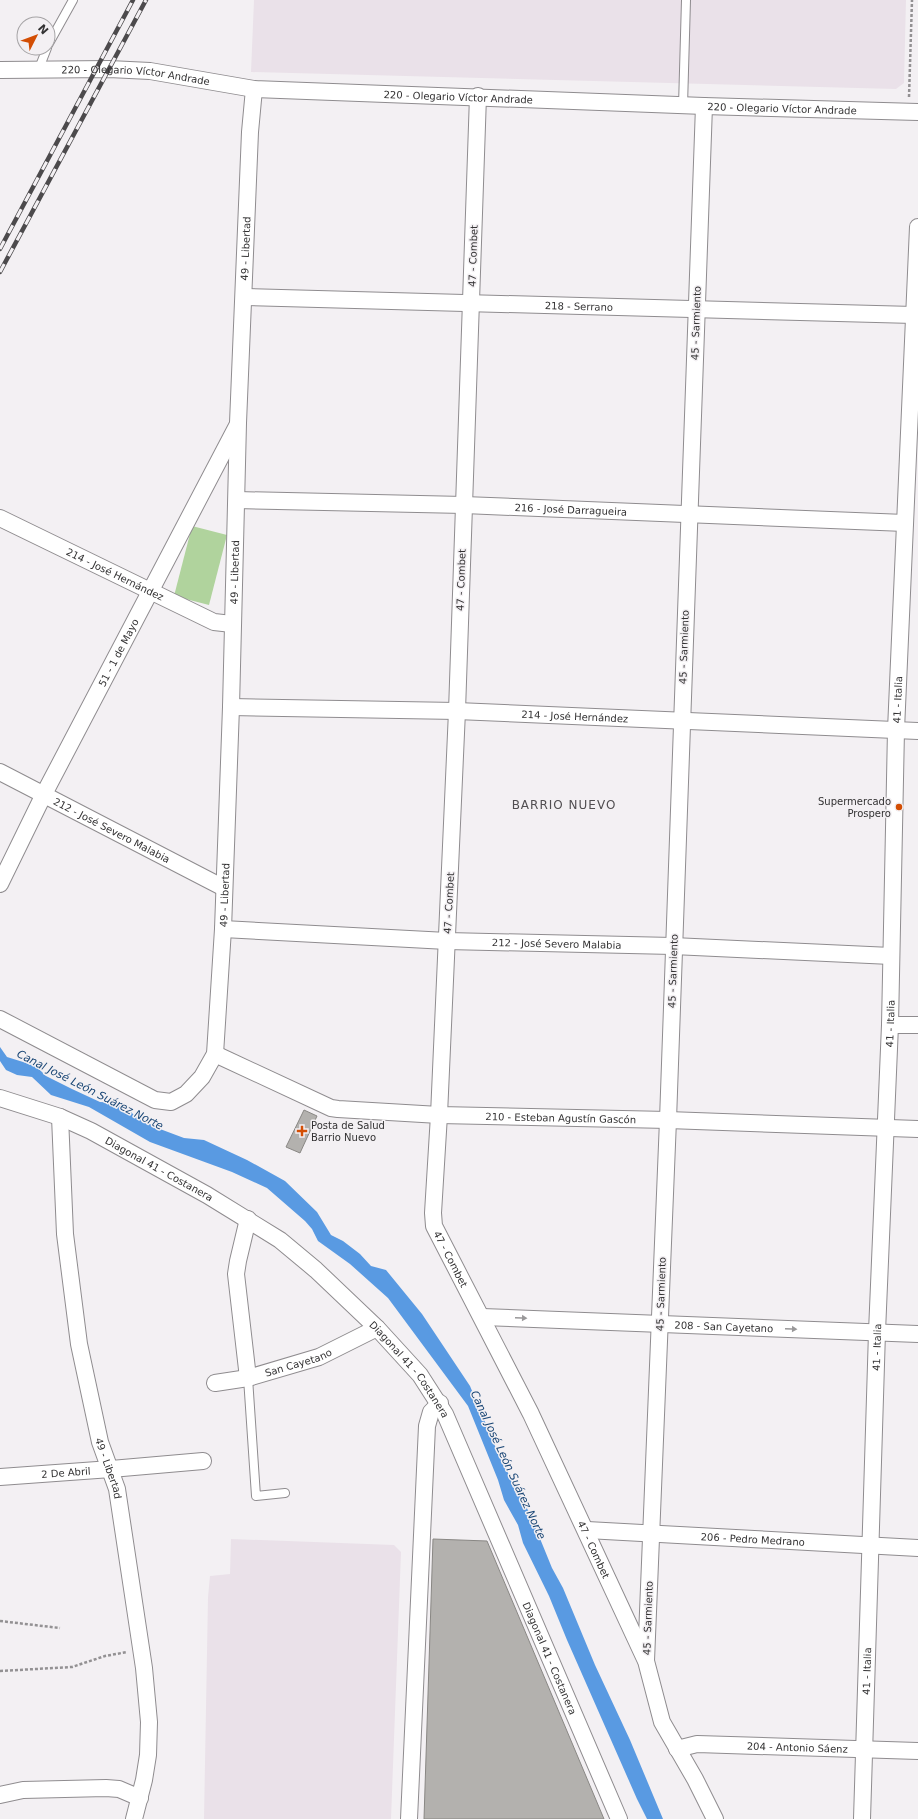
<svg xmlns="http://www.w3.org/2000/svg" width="918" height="1819" font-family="'DejaVu Sans',sans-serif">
<rect width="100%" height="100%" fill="#f3f0f3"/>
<g fill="#eae1e9">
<polygon points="254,0 906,0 904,83 896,89 251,72"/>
<polygon points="231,1539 394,1545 401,1552 391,1819 204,1819 208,1597 210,1576 230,1574"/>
</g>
<polygon fill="#b0d39d" points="192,526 227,535 209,605 174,596"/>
<polygon fill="#599ae2" points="0,1047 7,1057 36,1066 46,1076 72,1089 100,1102 122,1103 136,1117 160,1129 184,1138 204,1140 247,1160 285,1181 317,1212 331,1235 343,1241 360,1254 371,1266 386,1270 422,1314 470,1386 500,1458 530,1514 552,1568 563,1588 595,1665 630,1740 663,1819 647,1819 637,1799 567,1640 549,1596 523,1543 518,1525 504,1500 498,1480 468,1406 388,1298 350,1264 318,1241 312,1229 305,1221 267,1188 232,1172 150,1142 89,1107 51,1095 32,1077 17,1075 6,1070 0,1061"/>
<g fill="#b3b1ae" stroke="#898784">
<polygon points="304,1110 317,1116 300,1153 286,1147"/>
<polygon points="433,1539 487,1541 604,1819 424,1819"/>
</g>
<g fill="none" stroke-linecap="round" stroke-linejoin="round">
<defs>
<g id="service">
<polyline points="48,45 73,0"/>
<polyline points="38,71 47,48"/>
<polyline points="683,106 686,0"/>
<polyline points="248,1378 256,1496 285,1493"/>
</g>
<g id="minor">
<path id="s1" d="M0,70L109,69L150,71L254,89L704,106L918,112"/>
<path id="s2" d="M478,96L457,711L439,1115L433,1213L434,1226L531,1414L645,1659"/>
<polyline points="704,106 668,1120 646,1661 662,1722 695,1779 715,1819"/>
<path id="s3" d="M244,297L914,315"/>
<path id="s4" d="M237,500L464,505L905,523"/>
<path id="s5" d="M0,518L214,622L232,624"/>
<path id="s6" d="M231,707L457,711L918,731"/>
<path id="s7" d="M0,772L224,888"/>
<path id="s8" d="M0,884L44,794L237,426"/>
<path id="s9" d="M223,929L447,941L673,946L891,956"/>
<path id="s10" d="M0,1019L155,1100L171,1102L186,1094L202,1077L215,1054L223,929L231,707L238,423L250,132L254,89"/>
<polyline points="890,1025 918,1025"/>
<path id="s11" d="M215,1054L331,1108L338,1109L439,1115L668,1120L918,1129"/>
<path id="s12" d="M0,1098L60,1117L91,1131L207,1195L280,1240L316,1270L377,1328L420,1375L445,1414L619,1819"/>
<path id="s13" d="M60,1117L65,1234L79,1344L100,1442L117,1489L144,1668L149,1722L148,1755L144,1780L134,1819"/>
<polyline points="248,1219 238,1261 236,1274 248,1378"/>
<path id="s14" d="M482,1317L918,1334"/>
<path id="s15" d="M215,1383L248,1378L319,1357L377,1328"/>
<path id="s16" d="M0,1477L111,1469L203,1461"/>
<path id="s17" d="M587,1530L918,1548"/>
<path id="s18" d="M677,1749L697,1744L918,1751"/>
<polyline points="0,1795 23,1790 106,1788 119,1789 140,1798"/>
<polyline points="409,1819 427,1426 431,1412 440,1403"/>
<path id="s19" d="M862,1819L877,1332L890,1025L896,730L918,227"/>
</g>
</defs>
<use href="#service" stroke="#8f8c8f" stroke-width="10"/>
<use href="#minor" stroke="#8f8c8f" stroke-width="18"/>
<g stroke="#939193" stroke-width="2.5" stroke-dasharray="3 2" stroke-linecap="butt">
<polyline points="909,97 912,0"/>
<polyline points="0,1621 60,1628"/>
<polyline points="0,1671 72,1667 105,1656 127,1652"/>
</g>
<use href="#service" stroke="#fff" stroke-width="8"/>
<use href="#minor" stroke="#fff" stroke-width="16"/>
<defs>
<g id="rail">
<polyline points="0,249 133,0"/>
<polyline points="0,272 146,0"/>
</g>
</defs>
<use href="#rail" stroke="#4c4a4c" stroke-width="4.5"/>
<use href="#rail" stroke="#f3f0f3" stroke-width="3" stroke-dasharray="9" stroke-linecap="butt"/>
</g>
<defs><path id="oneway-solid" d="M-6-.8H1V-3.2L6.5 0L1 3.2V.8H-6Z"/></defs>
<g fill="#999899">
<use href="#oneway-solid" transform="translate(521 1318) rotate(2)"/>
<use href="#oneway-solid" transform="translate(791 1329) rotate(2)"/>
</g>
<g fill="#d34e04" stroke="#f3f0f3" stroke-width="1.5">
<circle cx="899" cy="807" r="4"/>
<path d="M300 1125h4v4h4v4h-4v4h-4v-4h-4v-4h4z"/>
</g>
<g text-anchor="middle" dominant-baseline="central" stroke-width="3" stroke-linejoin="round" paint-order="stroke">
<g font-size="10" fill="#333233" stroke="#f3f0f3">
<text stroke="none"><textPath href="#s1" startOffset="136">220 - Olegario Víctor Andrade</textPath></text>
<text stroke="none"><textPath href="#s1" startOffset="460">220 - Olegario Víctor Andrade</textPath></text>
<text stroke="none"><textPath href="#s1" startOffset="784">220 - Olegario Víctor Andrade</textPath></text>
<text stroke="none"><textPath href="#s10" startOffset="1064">49 - Libertad</textPath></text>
<text transform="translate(473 256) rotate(-88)">47 - Combet</text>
<text stroke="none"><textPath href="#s3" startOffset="335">218 - Serrano</textPath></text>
<text transform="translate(696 323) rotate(-88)">45 - Sarmiento</text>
<text stroke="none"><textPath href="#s4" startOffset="334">216 - José Darragueira</textPath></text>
<text stroke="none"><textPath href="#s10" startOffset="740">49 - Libertad</textPath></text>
<text stroke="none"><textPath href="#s5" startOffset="128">214 - José Hernández</textPath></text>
<text transform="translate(461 580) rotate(-88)">47 - Combet</text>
<text transform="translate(684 647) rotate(-88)">45 - Sarmiento</text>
<text stroke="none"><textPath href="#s8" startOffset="260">51 - 1 de Mayo</textPath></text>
<text stroke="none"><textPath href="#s19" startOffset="1120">41 - Italia</textPath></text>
<text stroke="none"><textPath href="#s6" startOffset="344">214 - José Hernández</textPath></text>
<text stroke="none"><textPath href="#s7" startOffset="126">212 - José Severo Malabia</textPath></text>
<text stroke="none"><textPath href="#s10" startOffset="417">49 - Libertad</textPath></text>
<text transform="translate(449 903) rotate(-87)">47 - Combet</text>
<text stroke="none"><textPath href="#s9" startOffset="334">212 - José Severo Malabia</textPath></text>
<text transform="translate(673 971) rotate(-88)">45 - Sarmiento</text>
<text stroke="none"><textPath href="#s19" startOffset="796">41 - Italia</textPath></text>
<text stroke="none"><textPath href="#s11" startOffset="358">210 - Esteban Agustín Gascón</textPath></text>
<text stroke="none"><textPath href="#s12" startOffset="175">Diagonal 41 - Costanera</textPath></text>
<text stroke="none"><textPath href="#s2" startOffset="1168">47 - Combet</textPath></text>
<text transform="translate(661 1294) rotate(-88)">45 - Sarmiento</text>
<text stroke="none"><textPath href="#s14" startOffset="242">208 - San Cayetano</textPath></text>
<text stroke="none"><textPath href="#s19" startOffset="472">41 - Italia</textPath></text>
<text stroke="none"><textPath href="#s15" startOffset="86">San Cayetano</textPath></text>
<text stroke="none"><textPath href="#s12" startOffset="499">Diagonal 41 - Costanera</textPath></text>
<text stroke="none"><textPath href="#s13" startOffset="356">49 - Libertad</textPath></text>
<text stroke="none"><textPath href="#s16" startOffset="66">2 De Abril</textPath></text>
<text stroke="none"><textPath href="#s17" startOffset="166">206 - Pedro Medrano</textPath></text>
<text stroke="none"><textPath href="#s2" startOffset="1492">47 - Combet</textPath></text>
<text transform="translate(648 1618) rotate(-88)">45 - Sarmiento</text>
<text stroke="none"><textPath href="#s12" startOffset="822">Diagonal 41 - Costanera</textPath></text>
<text stroke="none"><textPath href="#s19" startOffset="148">41 - Italia</textPath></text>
<text stroke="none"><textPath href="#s18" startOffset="121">204 - Antonio Sáenz</textPath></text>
</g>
<g font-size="10" fill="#333233" stroke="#f3f0f3" text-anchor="end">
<text x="891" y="801">Supermercado<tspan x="891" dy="12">Prospero</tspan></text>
<text x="311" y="1125" text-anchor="start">Posta de Salud<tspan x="311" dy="12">Barrio Nuevo</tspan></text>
</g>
<g font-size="11" font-style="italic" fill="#194675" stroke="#f3f0f3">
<text transform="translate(90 1090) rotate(27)">Canal José León Suárez Norte</text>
<text transform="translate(508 1465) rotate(65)">Canal José León Suárez Norte</text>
</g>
<g font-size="12" letter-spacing="1" fill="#514e51" stroke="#f3f0f3">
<text x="564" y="805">BARRIO NUEVO</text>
</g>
</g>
<g transform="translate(36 36) rotate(48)"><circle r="19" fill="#f3f0f3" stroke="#a6a4a6"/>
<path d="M0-3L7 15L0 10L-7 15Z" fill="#d34e04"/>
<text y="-6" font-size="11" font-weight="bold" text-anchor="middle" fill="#333233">N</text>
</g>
</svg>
